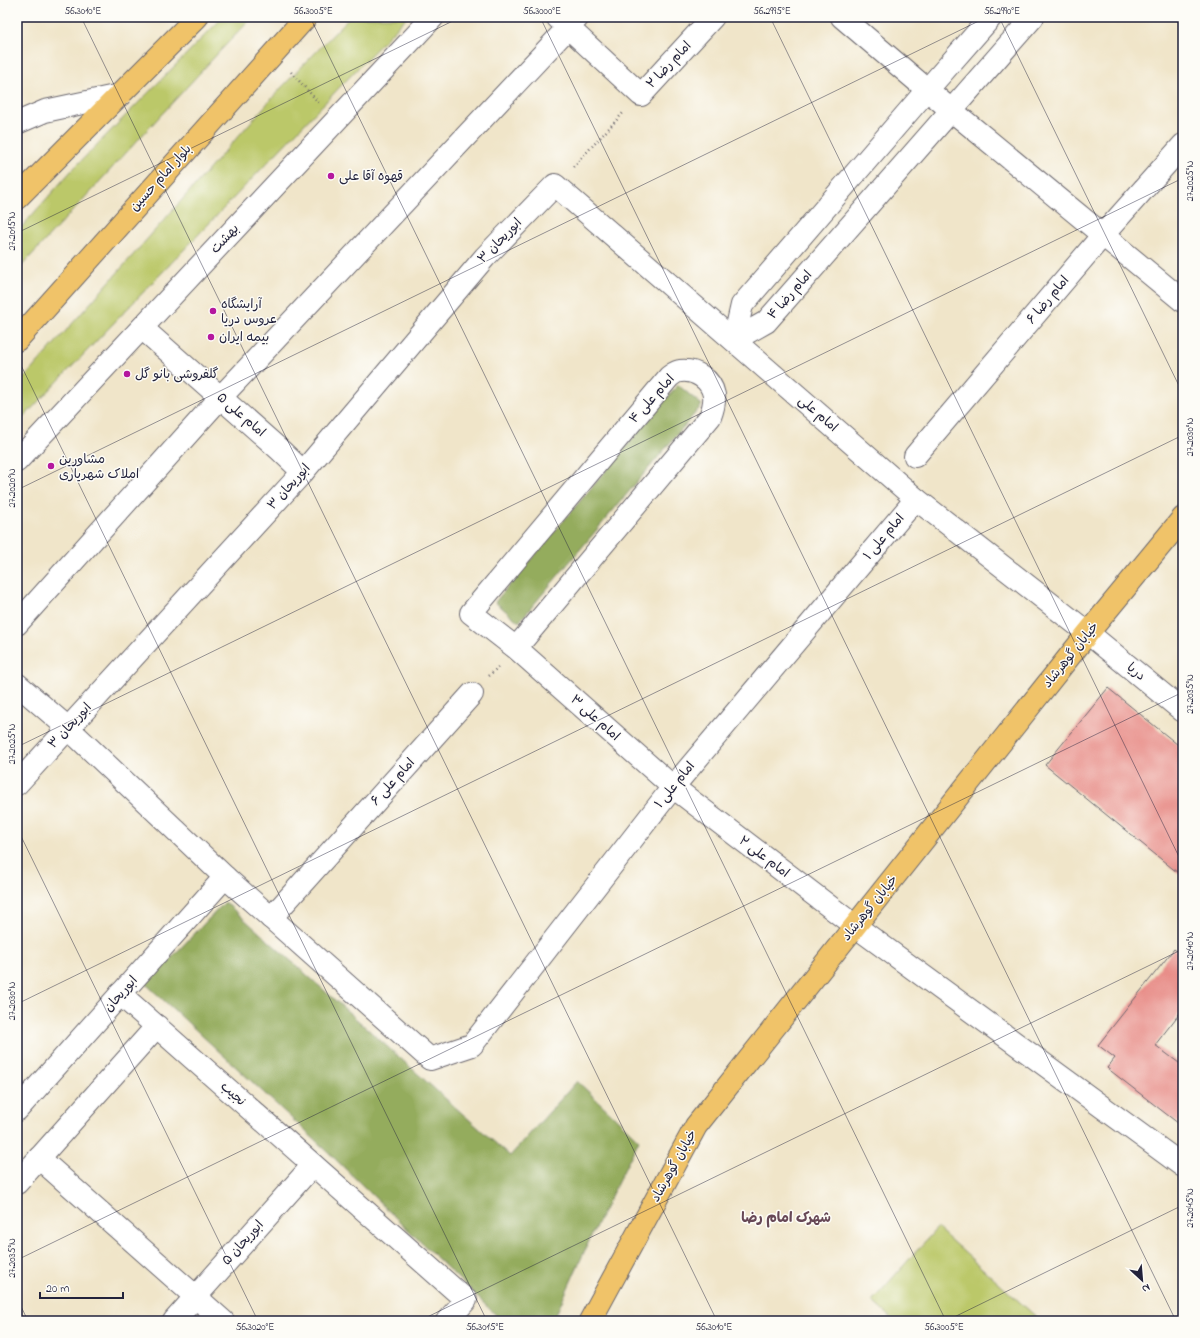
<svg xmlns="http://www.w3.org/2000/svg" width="1200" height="1338" font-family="'Indie Flower','Playpen Sans Arabic',sans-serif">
<rect width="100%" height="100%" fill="#fdfcf7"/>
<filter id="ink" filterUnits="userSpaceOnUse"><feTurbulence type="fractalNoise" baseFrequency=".025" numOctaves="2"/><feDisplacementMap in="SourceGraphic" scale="8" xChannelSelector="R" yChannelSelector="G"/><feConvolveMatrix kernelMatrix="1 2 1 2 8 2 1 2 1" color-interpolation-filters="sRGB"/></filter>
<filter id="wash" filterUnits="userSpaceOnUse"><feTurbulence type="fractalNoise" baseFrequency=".012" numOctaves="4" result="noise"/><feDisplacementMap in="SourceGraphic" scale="16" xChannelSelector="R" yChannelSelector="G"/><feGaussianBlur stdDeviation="0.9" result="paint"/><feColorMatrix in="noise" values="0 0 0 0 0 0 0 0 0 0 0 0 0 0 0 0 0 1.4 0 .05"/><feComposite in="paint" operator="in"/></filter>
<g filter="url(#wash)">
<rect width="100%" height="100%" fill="#f0e5c9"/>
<g fill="#bbc869" stroke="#6e7552">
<polygon points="223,17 253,17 221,50 17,271 17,232 72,170"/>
<polygon points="350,17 407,17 17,424 17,386 281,88"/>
<polygon points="937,1228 1041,1321 894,1321 872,1301"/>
</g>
<g fill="#94ac5d" stroke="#5b674c">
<polygon points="678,385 702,405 519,622 495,602"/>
<polygon points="225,902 510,1156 577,1081 639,1140 594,1230 553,1321 502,1321 328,1152 146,984"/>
</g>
<g id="blocks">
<g fill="#e88e89">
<polygon points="1108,688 1183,749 1183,877 1045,765"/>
<polygon points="1174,949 1183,956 1183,1009 1155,1045 1183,1066 1183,1127 1107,1068 1115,1058 1098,1045"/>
</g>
</g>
</g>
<g filter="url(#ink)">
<use href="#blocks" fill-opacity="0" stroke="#6a666d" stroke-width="1"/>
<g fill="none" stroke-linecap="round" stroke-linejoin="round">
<defs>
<g id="minor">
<polyline points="842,17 951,110 1183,301"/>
<polyline points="558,18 641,95 713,17"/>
<polyline points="17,123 45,111 120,95"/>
<polyline points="142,328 280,450 303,472"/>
<polyline points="734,340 766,322 1033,17"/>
<polyline points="734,340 742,305 927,90 991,17"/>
<polyline points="915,456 1102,236 1183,145"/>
<polyline points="17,461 433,17"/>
<polyline points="17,624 220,398 578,17"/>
<path d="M516,648L710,417C713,409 715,402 714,395C711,379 695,369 680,371C676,371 672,375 669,377L471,613L516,648L673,787L855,926L1183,1166"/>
<polyline points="17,684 68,728 225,877 430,1059 472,1045 673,787 916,499"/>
<polyline points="17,784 303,472 485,257 555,185 916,499 1088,633 1183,711"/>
<polyline points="271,918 472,694"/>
<polyline points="120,994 466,1300 447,1321"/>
<polyline points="17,1110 225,877"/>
<polyline points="39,1158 223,1321"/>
<polyline points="17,1183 157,1026"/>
<polyline points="174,1321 313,1165"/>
</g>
<g id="major">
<polyline points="17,198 197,17"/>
<polyline points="17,340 306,17"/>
<polyline points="590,1321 696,1126 1088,633 1183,518"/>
</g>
</defs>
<use href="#minor" stroke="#6a666d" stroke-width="24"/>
<use href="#major" stroke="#6a666d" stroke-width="24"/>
<g stroke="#6a666d" stroke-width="2.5" stroke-dasharray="1 3" stroke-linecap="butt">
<polyline points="291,72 319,103"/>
<polyline points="573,167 624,112"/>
<polyline points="489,676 498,667"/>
</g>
<use href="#minor" stroke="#fff" stroke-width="22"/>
<use href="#major" stroke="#f0c369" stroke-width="22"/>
</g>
</g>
<path fill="none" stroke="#22223b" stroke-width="1" stroke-opacity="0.45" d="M81,17L717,1321M310,17L946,1321M540,17L1176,1321M770,17L1183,865M999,17L1183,394M17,233L461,17M17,357L487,1321M17,490L987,17M17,747L1183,178M17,828L258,1321M17,1004L1183,435M17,1260L1183,692M17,1298L28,1321M419,1321L1183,949M946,1321L1183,1205"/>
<g fill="#b5179e" stroke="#fdfcf7" stroke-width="1.5">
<circle cx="331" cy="176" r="4"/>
<circle cx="213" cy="311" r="4"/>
<circle cx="211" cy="337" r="4"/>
<circle cx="127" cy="374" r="4"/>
<circle cx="51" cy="466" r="4"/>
</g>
<g text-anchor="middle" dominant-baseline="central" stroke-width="3" stroke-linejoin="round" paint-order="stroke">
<g font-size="13" fill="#22223b" stroke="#fdfcf7">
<text transform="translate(669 65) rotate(-47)">امام رضا ۲</text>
<text transform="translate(161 178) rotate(-48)">بلوار امام حسین</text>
<text transform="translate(225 239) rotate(-47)">بهشت</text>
<text transform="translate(500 241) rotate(-46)">ابوریحان ۳</text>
<text transform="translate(790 295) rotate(-49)">امام رضا ۴</text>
<text transform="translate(1048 300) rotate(-50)">امام رضا ۶</text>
<text transform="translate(652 399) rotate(-48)">امام علی ۴</text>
<text transform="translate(818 414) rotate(41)">امام علی</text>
<text transform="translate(241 415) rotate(41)">امام علی ۵</text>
<text transform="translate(289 487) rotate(-48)">ابوریحان ۳</text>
<text transform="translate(884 537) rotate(-50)">امام علی ۱</text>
<text transform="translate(1071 655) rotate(-51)">خیابان گوهرشاد</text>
<text transform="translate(1136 672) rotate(40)">دریا</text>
<text transform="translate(595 718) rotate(42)">امام علی ۳</text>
<text transform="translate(70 726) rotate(-47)">ابوریحان ۳</text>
<text transform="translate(393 782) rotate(-48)">امام علی ۶</text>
<text transform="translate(675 785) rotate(-51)">امام علی ۱</text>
<text transform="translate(764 857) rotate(37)">امام علی ۲</text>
<text transform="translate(870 908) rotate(-51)">خیابان گوهرشاد</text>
<text transform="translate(121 994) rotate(-48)">ابوریحان</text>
<text transform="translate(233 1094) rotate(42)">نجیب</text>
<text transform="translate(674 1166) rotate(-61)">خیابان گوهرشاد</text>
<text transform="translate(243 1243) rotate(-48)">ابوریحان ۵</text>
</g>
<g font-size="13" fill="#22223b" stroke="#fdfcf7" text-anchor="start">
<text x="339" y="176">قهوه آقا علی</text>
<text x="221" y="304">آرایشگاه<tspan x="221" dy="15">عروس دریا</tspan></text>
<text x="219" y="337">بیمه ایران</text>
<text x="135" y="374">گلفروشی بانو گل</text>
<text x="59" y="459">مشاورین<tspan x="59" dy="15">املاک شهریاری</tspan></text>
</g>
<g font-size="14" font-weight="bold" fill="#674856" stroke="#fdfcf7">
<text x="786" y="1218">شهرک امام رضا</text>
</g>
</g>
<rect width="1200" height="1338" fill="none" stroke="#fdfcf7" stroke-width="44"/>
<g transform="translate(1142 1280) rotate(154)" stroke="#fdfcf7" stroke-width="3" paint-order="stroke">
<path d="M0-3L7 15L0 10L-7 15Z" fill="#22223b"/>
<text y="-6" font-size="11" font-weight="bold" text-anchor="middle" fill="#22223b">N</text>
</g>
<path d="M40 1292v6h83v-6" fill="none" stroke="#22223b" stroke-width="2"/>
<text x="46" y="1292" font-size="12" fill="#22223b" stroke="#fdfcf7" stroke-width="3" paint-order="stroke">20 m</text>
<rect x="22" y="22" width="1156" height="1294" fill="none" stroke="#22223b" stroke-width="1.5"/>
<g font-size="10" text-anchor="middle" fill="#22223b">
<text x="83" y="14">56.3010°E</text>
<text x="313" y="14">56.3005°E</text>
<text x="542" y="14">56.3000°E</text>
<text x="772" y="14">56.2995°E</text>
<text x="1002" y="14">56.2990°E</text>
<text transform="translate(1189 181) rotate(-90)" y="4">27.2025°N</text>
<text transform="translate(11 231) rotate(-90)" y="4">27.2015°N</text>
<text transform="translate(1189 437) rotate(-90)" y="4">27.2030°N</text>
<text transform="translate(11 488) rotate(-90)" y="4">27.2020°N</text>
<text transform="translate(1189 694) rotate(-90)" y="4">27.2035°N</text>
<text transform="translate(11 744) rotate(-90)" y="4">27.2025°N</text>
<text transform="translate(1189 951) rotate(-90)" y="4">27.2040°N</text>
<text transform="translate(11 1001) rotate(-90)" y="4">27.2030°N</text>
<text transform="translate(1189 1208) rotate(-90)" y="4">27.2045°N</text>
<text transform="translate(11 1258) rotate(-90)" y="4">27.2035°N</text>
<text x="255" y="1330">56.3020°E</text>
<text x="485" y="1330">56.3015°E</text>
<text x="714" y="1330">56.3010°E</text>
<text x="944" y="1330">56.3005°E</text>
</g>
</svg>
